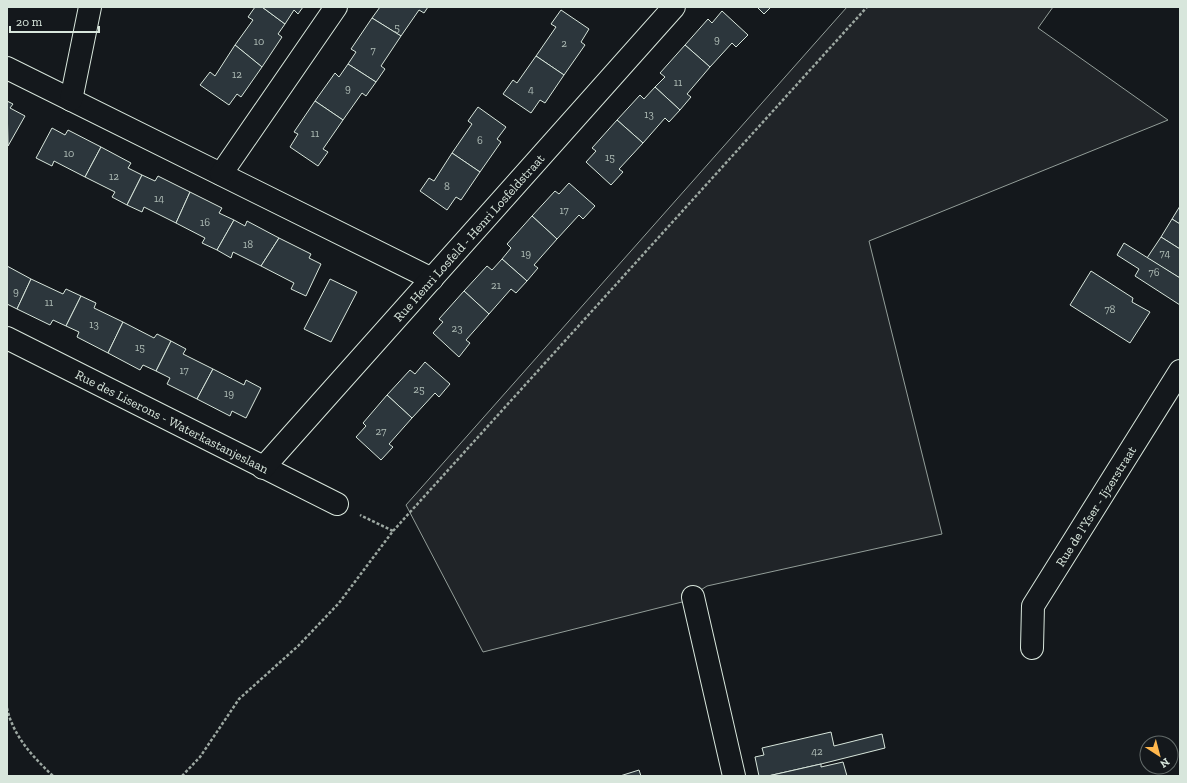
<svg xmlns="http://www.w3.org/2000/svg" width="1187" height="783" font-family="'Zilla Slab',serif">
<rect width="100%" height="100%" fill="#14181c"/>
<polygon fill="#202428" stroke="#939e99" points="847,7 1053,7 1038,28 1168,120 869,241 942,534 707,586 682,602 483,652 406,505"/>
<g fill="#2c363c" stroke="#d8e6dc">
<polygon points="255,7 262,7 285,24 278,34 282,37 262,67 235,45 253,20 248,17"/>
<polygon points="262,7 303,7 298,14 294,10 285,24"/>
<polygon points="380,7 428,7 424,13 419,10 401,36 372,18"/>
<polygon points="757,7 771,7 764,14"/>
<polygon points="561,10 589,29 581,42 585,45 564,75 536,56 556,27 551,24"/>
<polygon points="722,11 748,35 736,47 732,43 710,67 685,45 708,19 712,23"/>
<polygon points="372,18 401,36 381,66 385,69 376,82 348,64 356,52 351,49"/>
<polygon points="235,45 262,67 241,97 237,94 229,105 200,85 210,72 215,76"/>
<polygon points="685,45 710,67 687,94 691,97 680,110 655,87 665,77 660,73"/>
<polygon points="536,56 564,75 545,103 540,100 531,113 503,94 513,80 517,83"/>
<polygon points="348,64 376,82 366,96 362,93 343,120 315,101 335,73 339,77"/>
<polygon points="655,87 680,110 669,122 665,118 643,143 617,120 640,95 644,99"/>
<polygon points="7,101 13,104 10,108 25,116 8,146"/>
<polygon points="315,101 343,120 323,149 328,152 318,166 290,147 298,134 294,132"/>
<polygon points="478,107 506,127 497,139 501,142 480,172 452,153 472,124 468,121"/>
<polygon points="617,120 643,143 619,169 623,172 611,185 586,162 596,151 592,148"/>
<polygon points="52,128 65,135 68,130 101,147 85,177 54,161 52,166 36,158"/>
<polygon points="101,147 131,163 128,168 142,175 127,205 112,197 115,192 85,177"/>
<polygon points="452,153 480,172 461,200 456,197 447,210 420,191 429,178 434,181"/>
<polygon points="142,175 155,181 158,176 190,192 176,223 144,207 142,212 127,205"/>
<polygon points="569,183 595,206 583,219 579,215 557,239 532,216 555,191 559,194"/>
<polygon points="190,192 222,208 219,213 234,220 217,250 202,243 205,238 176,223"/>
<polygon points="1180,206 1180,224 1172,219"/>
<polygon points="532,216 557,239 534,265 538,268 527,281 502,259 511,248 507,244"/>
<polygon points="1172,219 1180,224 1180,249 1161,237"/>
<polygon points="234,220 245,226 247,221 279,238 261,266 233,252 231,258 217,250"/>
<polygon points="1161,237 1180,249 1180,278 1147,258"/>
<polygon points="279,238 311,254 309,258 321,264 306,296 291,289 294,283 261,266"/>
<polygon points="1124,243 1180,278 1180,305 1135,276 1139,269 1117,255"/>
<polygon points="502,259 527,281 516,293 511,289 489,314 464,291 487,266 492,270"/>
<polygon points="7,266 31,279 17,309 7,304"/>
<polygon points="1091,271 1133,298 1132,302 1150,312 1130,343 1070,305"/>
<polygon points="31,279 63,294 66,289 81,296 66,326 53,320 50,325 17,309"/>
<polygon points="330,279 357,292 331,342 304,329"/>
<polygon points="464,291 489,314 466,340 470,343 459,357 433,333 443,322 439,319"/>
<polygon points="81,296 96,303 94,308 123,322 108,353 77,337 79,332 66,326"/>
<polygon points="123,322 154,338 157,334 171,341 156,371 143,365 140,370 108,353"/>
<polygon points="171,341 186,349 183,354 213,369 197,399 167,384 170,378 156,371"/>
<polygon points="425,362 450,384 439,397 435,393 412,418 387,395 410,370 415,374"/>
<polygon points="213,369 244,385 246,380 261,388 246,418 232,411 230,416 197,399"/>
<polygon points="387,395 412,418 389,444 393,447 381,460 356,437 366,426 363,423"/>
<polygon points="831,732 834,746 882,734 885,748 821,764 768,776 759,776 755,757 764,755 762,748"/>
<polygon points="843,762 847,776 768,776 821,764 821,767"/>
<polygon points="639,770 641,776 620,776"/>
</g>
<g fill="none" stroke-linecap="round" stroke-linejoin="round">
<defs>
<g id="minor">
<polyline points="7,68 432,279"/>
<polyline points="71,100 90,7"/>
<polyline points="221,174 336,7"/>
<path id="s1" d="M7,338L337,504"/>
<path id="s2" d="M263,468L674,7"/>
<polyline points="693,597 734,776"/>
<path id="s3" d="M1032,648L1033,606L1180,371"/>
</g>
</defs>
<use href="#minor" stroke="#d8e6dc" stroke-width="24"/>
<g stroke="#9da8a2" stroke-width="2.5" stroke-dasharray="3 2" stroke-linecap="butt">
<polyline points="393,531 867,7"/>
<path d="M7,708C13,736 33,757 53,776"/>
<polyline points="182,776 200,757 239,699 298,646 339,603 393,531 360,515"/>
</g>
<use href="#minor" stroke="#14181c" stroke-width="22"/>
</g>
<g text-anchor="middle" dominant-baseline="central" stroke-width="3" stroke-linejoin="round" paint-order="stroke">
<g font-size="11" fill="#adbab4">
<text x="397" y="27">5</text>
<text x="717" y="39">9</text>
<text x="259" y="41">10</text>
<text x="564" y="43">2</text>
<text x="373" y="50">7</text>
<text x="237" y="74">12</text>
<text x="678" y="82">11</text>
<text x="348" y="88">9</text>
<text x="531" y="89">4</text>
<text x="649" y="114">13</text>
<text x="315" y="133">11</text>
<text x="480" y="140">6</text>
<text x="69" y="153">10</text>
<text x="610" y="157">15</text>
<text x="114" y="176">12</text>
<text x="447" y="186">8</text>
<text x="159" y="198">14</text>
<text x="564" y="210">17</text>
<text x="205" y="222">16</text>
<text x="248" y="244">18</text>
<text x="526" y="253">19</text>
<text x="1165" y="253">74</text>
<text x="1154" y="272">76</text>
<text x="496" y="285">21</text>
<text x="16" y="291">9</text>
<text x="49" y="302">11</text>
<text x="1110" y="309">78</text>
<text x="94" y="324">13</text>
<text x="457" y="328">23</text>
<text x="140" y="347">15</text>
<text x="184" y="370">17</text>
<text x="419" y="389">25</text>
<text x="229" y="393">19</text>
<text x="381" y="431">27</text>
<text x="817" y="751">42</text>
</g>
<g font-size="13" fill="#d8e6dc" stroke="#14181c">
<text stroke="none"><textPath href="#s2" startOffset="309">Rue Henri Losfeld - Henri Losfeldstraat</textPath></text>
<text stroke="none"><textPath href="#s1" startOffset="185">Rue des Liserons - Waterkastanjeslaan</textPath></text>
<text stroke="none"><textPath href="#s3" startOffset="160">Rue de l'Yser - Ijzerstraat</textPath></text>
</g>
</g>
<rect width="1187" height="783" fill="none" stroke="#d8e6dc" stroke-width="16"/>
<g transform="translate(1159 755) rotate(144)"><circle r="19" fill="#14181c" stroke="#626a69"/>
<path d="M0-3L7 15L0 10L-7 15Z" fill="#ffb74d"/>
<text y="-6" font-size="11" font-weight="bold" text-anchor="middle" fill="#d8e6dc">N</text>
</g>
<path d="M10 26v6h89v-6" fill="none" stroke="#d8e6dc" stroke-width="2"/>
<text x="16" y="26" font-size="12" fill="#d8e6dc" stroke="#14181c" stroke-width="3" paint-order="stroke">20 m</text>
</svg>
